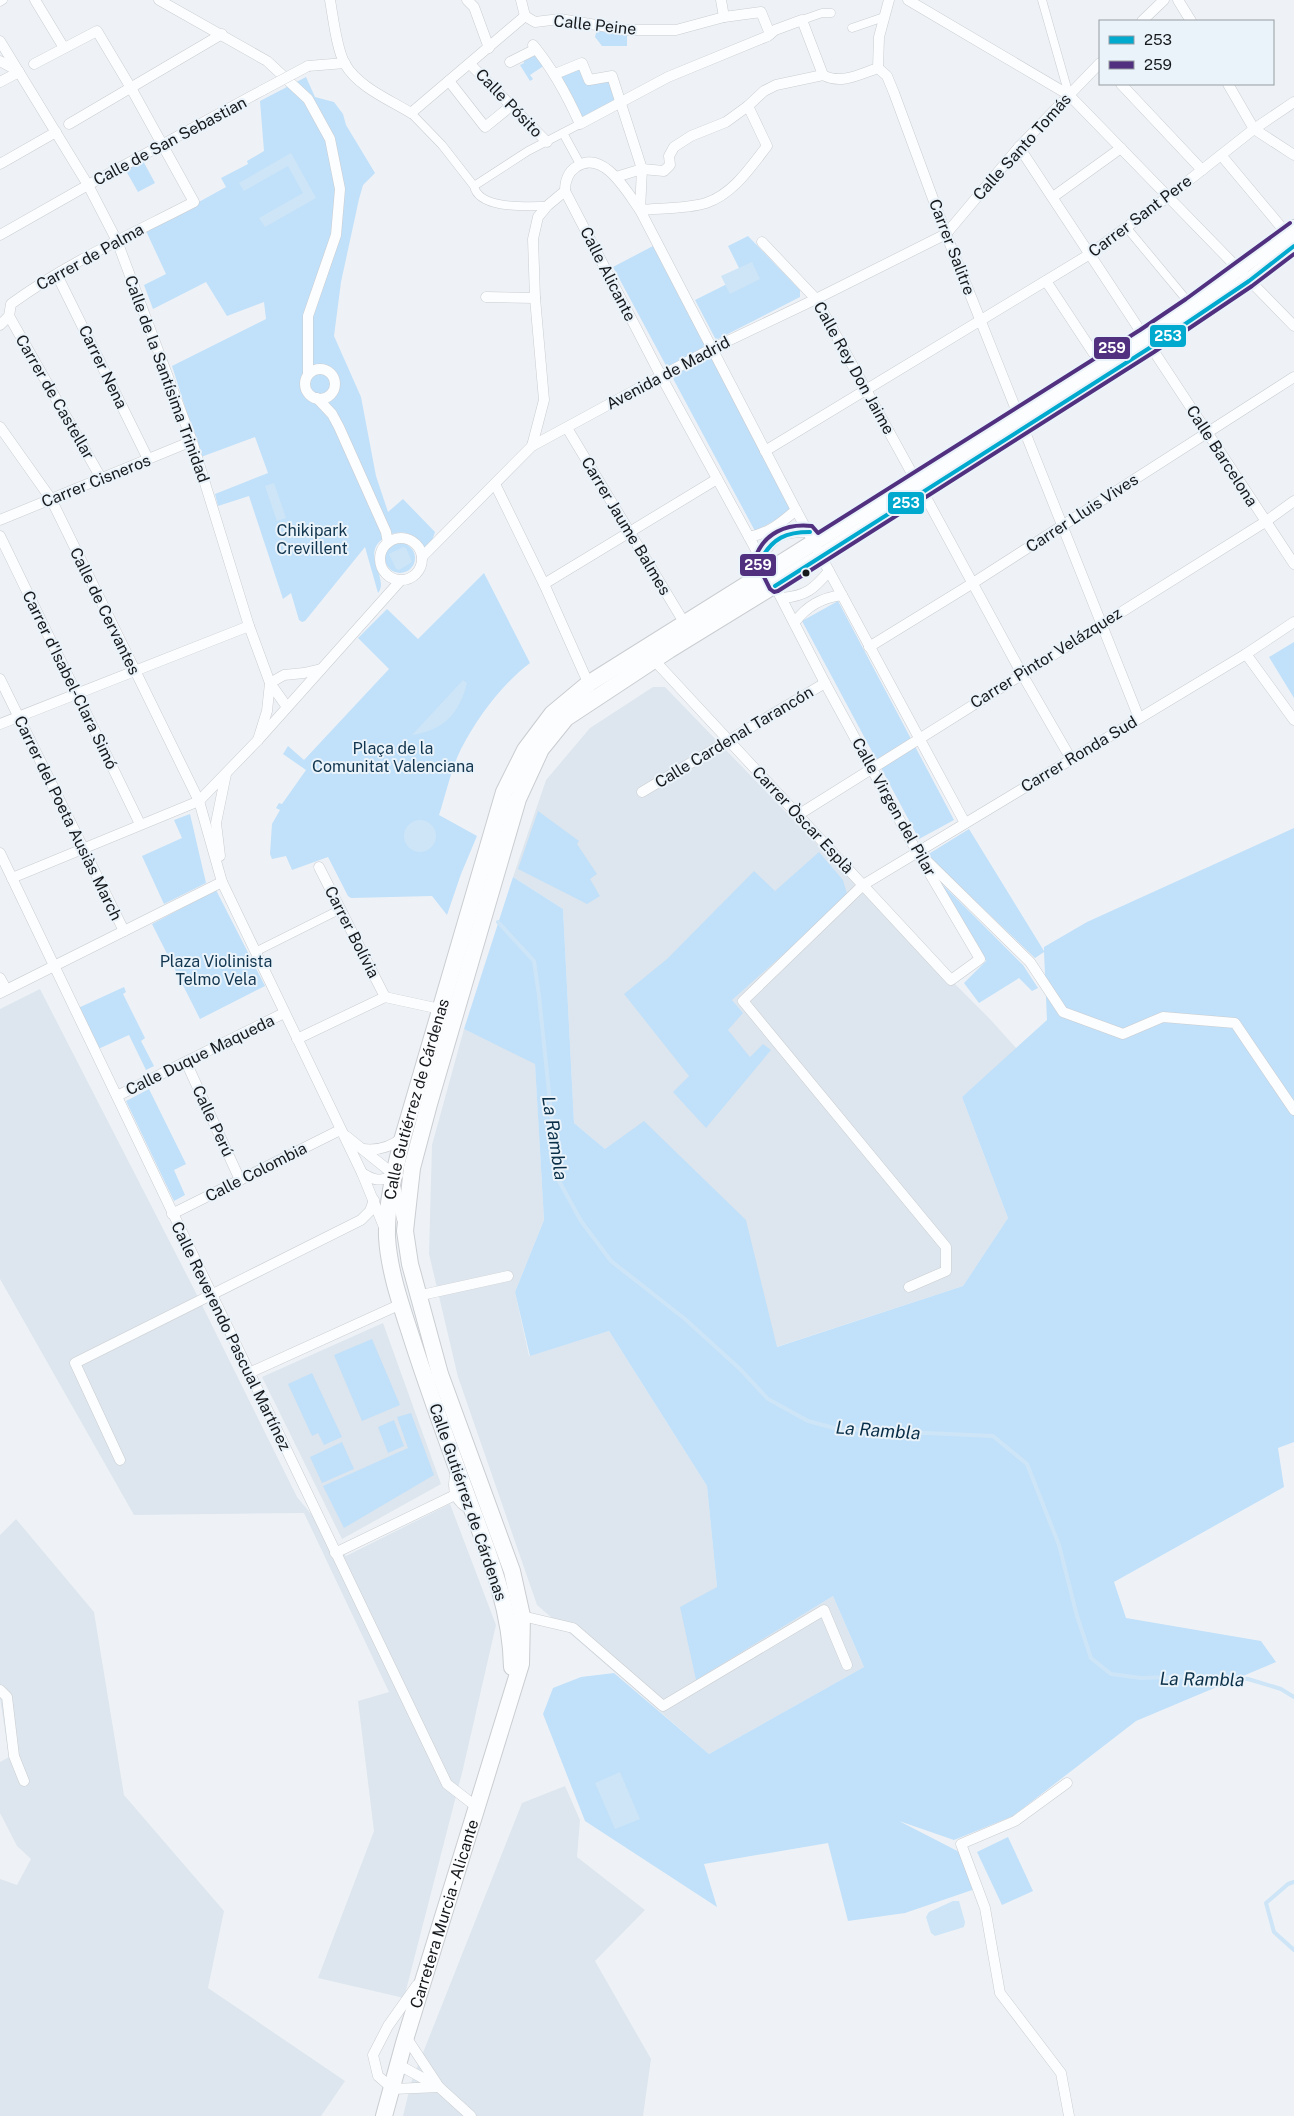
<svg xmlns="http://www.w3.org/2000/svg" width="1294" height="2116" font-family="'Public Sans',sans-serif">
<rect width="100%" height="100%" fill="#eef2f6"/>
<g fill="#dde6ee">
<polygon points="653,687 665,687 870,899 989,1018 1017,1049 962,1097 1008,1218 963,1286 776,1347 745,1220 605,1149 574,1123 563,909 513,877 546,780 590,728"/>
<polygon points="40,989 195,1291 297,1497 346,1556 450,1504 496,1625 463,1769 404,1998 318,1978 374,1831 358,1701 389,1692 304,1513 134,1515 0,1279 0,1009"/>
<polygon points="464,1029 535,1063 544,1220 515,1292 529,1356 609,1331 707,1486 717,1587 696,1679 833,1596 864,1667 709,1754 537,1605 458,1377 429,1254 432,1145"/>
<polygon points="383,1323 441,1484 342,1539 262,1377"/>
<polygon points="16,1519 94,1612 124,1795 224,1911 208,1988 345,2081 321,2116 0,2116 0,1879 17,1885 31,1859 17,1846 0,1813 0,1762 9,1757 0,1698 0,1535"/>
<polygon points="565,1786 580,1820 577,1857 645,1910 595,1961 651,2059 643,2116 403,2116 411,2083 522,1803"/>
</g>
<g fill="#c1e0f9">
<polygon points="597,29 627,35 627,46 602,46 595,37"/>
<polygon points="536,51 545,65 530,75 533,79 530,81 520,65 524,63 523,58"/>
<polygon points="580,67 588,83 609,80 616,102 581,121 559,76"/>
<path d="M306,77L315,97L334,102L343,114L346,125L375,173L363,185L359,199L341,282L334,336L361,397L376,476L388,512L403,499L435,532L432,541L425,551C422,543 417,537 409,534C403,532 396,532 390,535C355,550 391,578 378,593L365,547L305,621L302,622L299,620L291,593L283,599L249,496L218,506L215,494L268,473L255,437L201,457L172,366L266,319L264,302L227,316L206,282L153,309L144,285L166,274L146,231L226,187L221,178L248,164L247,161L264,151L260,101Z"/>
<polygon points="142,159 155,183 138,192 125,169"/>
<polygon points="748,236 800,290 800,297 716,340 695,300 743,276 728,246"/>
<polygon points="653,246 793,511 755,531 613,267"/>
<circle cx="400" cy="558" r="15"/>
<path d="M484,573L530,663C501,685 478,717 461,749C451,769 446,794 439,815L477,836L461,874L447,915L432,896L351,898L348,896L328,857L292,870L286,856L272,859L270,854L272,824L280,810L276,808L279,803L282,804L306,770L283,754L288,746L304,760L389,669L358,638L387,609L418,639Z"/>
<polygon points="838,601 954,820 919,839 802,621"/>
<polygon points="1294,642 1294,698 1269,657"/>
<polygon points="538,811 579,841 577,844 597,874 590,879 600,896 587,904 518,869"/>
<polygon points="190,814 206,883 164,904 142,856 182,838 174,820"/>
<polygon points="1294,828 1294,1442 1278,1448 1284,1487 1114,1582 1126,1618 1261,1641 1276,1662 1136,1721 1013,1816 954,1840 899,1821 971,1858 978,1888 905,1913 848,1921 828,1843 704,1864 717,1907 585,1821 543,1714 553,1688 581,1677 614,1673 709,1754 864,1667 833,1596 696,1680 680,1607 717,1587 707,1486 609,1331 530,1356 515,1292 544,1220 535,1064 464,1029 513,877 563,909 574,1123 605,1149 644,1121 746,1220 777,1347 963,1286 1008,1218 962,1097 1047,1020 1044,952 1035,958 927,855 969,829 1044,951 1044,947 1087,922"/>
<polygon points="819,852 843,880 848,897 732,1000 743,1013 728,1030 750,1057 763,1044 771,1050 706,1128 673,1092 689,1076 624,994 667,959 754,871 775,891"/>
<polygon points="937,879 1023,965 1038,988 1032,991 1019,978 979,1003 964,983 986,961"/>
<polygon points="216,890 265,986 200,1019 152,924"/>
<polygon points="124,987 126,992 123,994 145,1038 141,1041 154,1066 146,1070 129,1035 96,1050 76,1009"/>
<polygon points="149,1089 186,1164 174,1170 185,1195 174,1201 126,1101"/>
<polygon points="372,1339 400,1405 362,1421 334,1355"/>
<polygon points="312,1373 342,1437 324,1445 318,1433 312,1436 288,1384"/>
<polygon points="411,1413 434,1475 344,1528 323,1486 408,1448 397,1417"/>
<polygon points="394,1420 404,1446 388,1453 378,1427"/>
<polygon points="342,1442 354,1469 322,1483 310,1457"/>
<polygon points="1008,1837 1033,1891 1002,1905 977,1852"/>
</g>
<g fill="#cde5f7">
<polygon points="291,153 316,198 265,227 259,218 303,193 288,166 244,191 239,183"/>
<polygon points="752,262 760,279 730,294 721,276"/>
<polygon points="274,483 286,518 277,521 265,486"/>
<polygon points="403,547 406,548 412,562 399,570 396,569 389,554"/>
<path d="M463,680L467,683C459,714 444,730 412,735Z"/>
<circle cx="420" cy="836" r="16"/>
<polygon points="620,1772 640,1819 615,1829 595,1783"/>
<polygon points="953,1901 959,1901 965,1922 964,1927 935,1936 931,1933 926,1917 929,1912"/>
</g>
<g fill="none" stroke-linecap="round" stroke-linejoin="round">
<g stroke="#cde5f7" stroke-width="4">
<polyline points="498,922 534,961 539,996 558,1179 581,1221 611,1261 685,1319 740,1369 768,1399 808,1421 838,1429 993,1436 1027,1464 1059,1545 1077,1616 1091,1658 1111,1674 1141,1678 1199,1676 1248,1679 1281,1689 1294,1697"/>
<polyline points="1294,1882 1288,1884 1266,1903 1274,1932 1294,1950"/>
</g>
<defs>
<g id="pedestrian">
<polyline points="1042,0 1069,95"/>
<polyline points="0,2 3,0"/>
<polyline points="802,20 822,13 831,13"/>
<polyline points="852,28 884,17"/>
<path d="M411,113L442,145L474,186C479,210 528,206 547,206"/>
<polyline points="563,133 580,164"/>
<polyline points="474,186 528,151 580,124"/>
<polyline points="1126,227 1190,304"/>
<polyline points="257,951 341,909"/>
</g>
<g id="minor">
<polyline points="35,0 64,48"/>
<polyline points="159,0 267,61 308,99 330,139 340,189 336,235 308,316 308,373"/>
<path d="M330,0C333,17 337,51 345,64C358,87 390,100 411,113L525,16"/>
<polyline points="467,0 474,7 489,48"/>
<polyline points="521,0 525,16"/>
<polyline points="721,0 724,17"/>
<polyline points="908,0 1069,95 1294,326"/>
<polyline points="1178,0 1191,21"/>
<polyline points="525,16 535,22 560,19 626,30 676,30 724,17 761,12 770,34"/>
<polyline points="1142,21 1164,0"/>
<polyline points="0,41 88,185 117,241 192,441 249,626 270,683 267,711 258,740"/>
<path d="M533,45C553,69 567,95 580,124L668,77L768,36L775,30L802,20L823,75C841,85 860,74 878,68"/>
<polyline points="0,61 18,71"/>
<polyline points="510,62 536,49"/>
<polyline points="470,64 547,142"/>
<polyline points="308,66 345,63"/>
<polyline points="878,68 887,76 894,93 946,234 1139,718"/>
<polyline points="878,68 879,37 889,0"/>
<path d="M555,74L582,63L589,80L612,76L642,169L640,210C660,208 687,209 706,203C733,194 750,168 767,146L748,106"/>
<polyline points="449,81 485,127 511,106"/>
<polyline points="0,82 19,72"/>
<polyline points="1121,84 1202,170"/>
<polyline points="1228,84 1254,129 1294,155"/>
<polyline points="69,124 222,34"/>
<polyline points="1019,147 1143,335"/>
<polyline points="1221,155 1287,234"/>
<polyline points="0,164 56,132"/>
<polyline points="616,177 642,169 664,171 670,165 669,156 674,147 691,136 726,122 748,106 764,91 776,85 823,75"/>
<polyline points="1053,197 1121,148"/>
<polyline points="0,235 88,185 263,90"/>
<polyline points="762,242 816,299 915,479"/>
<polyline points="57,275 148,459"/>
<polyline points="1046,281 1100,363"/>
<polyline points="486,297 535,298"/>
<polyline points="9,316 101,478"/>
<path d="M0,325L9,316L11,304C67,263 132,234 194,202L131,88L97,31L34,64"/>
<polyline points="1151,347 1294,564"/>
<circle cx="320" cy="384" r="15"/>
<polyline points="317,398 332,414 339,427 386,532 388,543"/>
<polyline points="0,427 51,499 199,801 222,882 362,1173 384,1227"/>
<polyline points="567,428 685,624"/>
<polyline points="532,446 544,400 535,298 533,239 538,217 547,206 565,191"/>
<polyline points="765,451 1090,254 1169,196 1254,129 1294,102"/>
<polyline points="495,484 544,584 590,687"/>
<polyline points="923,492 1022,674 1071,759"/>
<polyline points="0,520 192,441"/>
<polyline points="0,536 140,824"/>
<path d="M749,537C769,533 781,523 796,510"/>
<circle cx="401" cy="559" r="21"/>
<polyline points="422,557 532,446 713,348 816,299 946,234 1019,147 1100,63"/>
<path d="M761,559C773,535 784,531 810,532"/>
<polyline points="544,584 717,479"/>
<path d="M782,598C806,596 814,589 829,571"/>
<path d="M795,622C807,606 821,598 842,595"/>
<polyline points="869,647 973,583 1294,377"/>
<polyline points="1246,654 1294,720"/>
<path d="M654,660L951,980L980,959L917,852L825,683L761,559L661,376L565,191C565,182 567,173 576,167C603,148 627,192 640,210L796,510L965,823"/>
<polyline points="0,679 124,931"/>
<polyline points="287,707 270,683 284,675 304,673 321,669"/>
<polyline points="0,724 249,626"/>
<polyline points="642,792 825,683"/>
<polyline points="798,815 1265,522 1294,501"/>
<polyline points="0,853 447,1784 478,1808"/>
<polyline points="220,856 216,823 226,774"/>
<polyline points="927,861 1030,962 1063,1012 1123,1034 1163,1017 1235,1023 1294,1110"/>
<polyline points="319,867 385,997"/>
<polyline points="12,878 199,801 258,740 400,581"/>
<polyline points="0,978 6,989"/>
<polyline points="0,993 222,882"/>
<polyline points="297,1039 385,997 440,1009"/>
<polyline points="186,1062 240,1180"/>
<polyline points="117,1096 284,1013"/>
<polyline points="346,1136 387,1169 393,1176 402,1219"/>
<path d="M363,1149C378,1151 391,1147 403,1137"/>
<path d="M362,1173C378,1183 380,1180 398,1175"/>
<polyline points="172,1214 340,1130"/>
<polyline points="909,1287 946,1271 946,1247 743,1001 863,885 1246,654 1294,622"/>
<polyline points="417,1296 508,1276"/>
<polyline points="249,1373 401,1304"/>
<polyline points="120,1460 75,1363 361,1220 370,1211 374,1200"/>
<path d="M456,1472C451,1489 455,1503 472,1510"/>
<polyline points="335,1553 455,1495"/>
<polyline points="522,1616 573,1628 663,1706 824,1610 847,1665"/>
<polyline points="0,1690 7,1697 14,1756 24,1781"/>
<polyline points="1067,1783 1015,1821 961,1844 985,1908 1000,1993 1061,2073 1069,2116"/>
<polyline points="417,1985 388,2026 373,2055 378,2076 393,2089 439,2087"/>
<polyline points="406,2037 437,2084"/>
<polyline points="399,2065 439,2087 471,2116"/>
</g>
<g id="trunk">
<path id="s1" d="M512,1667C511,1606 487,1550 466,1493C447,1441 428,1389 411,1336C401,1305 389,1271 387,1237C386,1204 395,1169 403,1137L504,792L525,750L552,714L588,684L1100,363L1190,304L1294,228"/>
<path id="s2" d="M384,2116L404,2043L521,1664L522,1616L512,1571L440,1374L410,1264L405,1231L412,1168L429,1104L518,799L541,749L566,718L669,650L822,556L1151,347L1249,281L1294,246"/>
</g>
</defs>
<use href="#pedestrian" stroke="#cacdd1" stroke-width="9"/>
<use href="#minor" stroke="#cacdd1" stroke-width="11"/>
<use href="#trunk" stroke="#cacdd1" stroke-width="18"/>
<use href="#pedestrian" stroke="#fcfdfe" stroke-width="8"/>
<use href="#minor" stroke="#fcfdfe" stroke-width="10"/>
<use href="#trunk" stroke="#fcfdfe" stroke-width="16"/>
<defs>
<polyline id="minor-bridge" points="263,90 308,66"/>
</defs>
<use href="#minor-bridge" stroke="#cacdd1" stroke-width="11" stroke-linecap="butt"/>
<use href="#minor-bridge" stroke="#fcfdfe" stroke-width="10"/>
<defs>
<g id="bus-1">
<path d="M761,559C773,538 786,532 810,532"/>
<polyline points="775,586 1151,347 1249,281 1294,246"/>
</g>
<path id="bus-2" d="M1290,223L1186,299L1140,330L818,533L812,526C787,523 763,533 755,559L770,589L774,592L778,591L1154,352L1252,286L1294,254"/>
</defs>
<use href="#bus-1" stroke="#eaf3fa" stroke-width="8"/>
<use href="#bus-2" stroke="#eaf3fa" stroke-width="8"/>
<use href="#bus-1" stroke="#00a9ce" stroke-width="4"/>
<use href="#bus-2" stroke="#513080" stroke-width="4"/>
</g>
<circle fill="#16191c" stroke="#eaf3fa" stroke-width="2" cx="806" cy="573" r="4.5"/>
<g text-anchor="middle" dominant-baseline="central" stroke-width="4" stroke-linejoin="round" paint-order="stroke">
<g font-size="16" fill="#16191c" stroke="#eaf3fa">
<text transform="translate(595 25) rotate(6)">Calle Peine</text>
<text transform="translate(509 103) rotate(46)">Calle Pósito</text>
<text transform="translate(170 141) rotate(-28)">Calle de San Sebastian</text>
<text transform="translate(1022 147) rotate(-48)">Calle Santo Tomás</text>
<text transform="translate(1140 216) rotate(-37)">Carrer Sant Pere</text>
<text transform="translate(952 247) rotate(69)">Carrer Salitre</text>
<text transform="translate(90 257) rotate(-29)">Carrer de Palma</text>
<text transform="translate(608 274) rotate(63)">Calle Alicante</text>
<text transform="translate(103 367) rotate(64)">Carrer Nena</text>
<text transform="translate(854 368) rotate(61)">Calle Rey Don Jaime</text>
<text transform="translate(668 373) rotate(-28)">Avenida de Madrid</text>
<text transform="translate(167 379) rotate(70)">Calle de la Santísima Trinidad</text>
<text transform="translate(55 397) rotate(60)">Carrer de Castellar</text>
<text transform="translate(1222 456) rotate(57)">Calle Barcelona</text>
<text transform="translate(96 481) rotate(-22)">Carrer Cisneros</text>
<text transform="translate(1082 513) rotate(-33)">Carrer Lluis Vives</text>
<text transform="translate(626 526) rotate(59)">Carrer Jaume Balmes</text>
<text transform="translate(105 611) rotate(64)">Calle de Cervantes</text>
<text transform="translate(1046 658) rotate(-32)">Carrer Pintor Velázquez</text>
<text transform="translate(70 680) rotate(64)">Carrer d'Isabel-Clara Simó</text>
<text transform="translate(734 737) rotate(-31)">Calle Cardenal Tarancón</text>
<text transform="translate(1079 754) rotate(-31)">Carrer Ronda Sud</text>
<text transform="translate(894 807) rotate(61)">Calle Virgen del Pilar</text>
<text transform="translate(68 818) rotate(64)">Carrer del Poeta Ausiàs March</text>
<text transform="translate(803 820) rotate(47)">Carrer Òscar Esplà</text>
<text transform="translate(352 932) rotate(63)">Carrer Bolívia</text>
<text transform="translate(200 1055) rotate(-26)">Calle Duque Maqueda</text>
<text stroke="none"><textPath href="#s1" startOffset="591">Calle Gutiérrez de Cárdenas</textPath></text>
<text transform="translate(213 1121) rotate(65)">Calle Perú</text>
<text transform="translate(256 1172) rotate(-27)">Calle Colombia</text>
<text transform="translate(231 1336) rotate(64)">Calle Reverendo Pascual Martínez</text>
<text transform="translate(468 1502) rotate(71)">Calle Gutiérrez de Cárdenas</text>
<text stroke="none"><textPath href="#s2" startOffset="211">Carretera Murcia - Alicante</textPath></text>
</g>
<g font-size="16" fill="#12364f" stroke="#eaf3fa">
<text x="312" y="530">Chikipark<tspan x="312" dy="18">Crevillent</tspan></text>
<text x="393" y="748">Plaça de la<tspan x="393" dy="18">Comunitat Valenciana</tspan></text>
<text x="216" y="961">Plaza Violinista<tspan x="216" dy="18">Telmo Vela</tspan></text>
</g>
<g font-size="18" font-style="italic" fill="#0a2f48" stroke="#eaf3fa">
<text transform="translate(555 1138) rotate(81)">La Rambla</text>
<text transform="translate(878 1430) rotate(4)">La Rambla</text>
<text transform="translate(1202 1679) rotate(1)">La Rambla</text>
</g>
</g>
<g stroke="#eaf3fa" stroke-width="2">
<rect x="1149" y="324" width="38" height="24" rx="5" fill="#00a9ce"/>
<rect x="1093" y="336" width="38" height="24" rx="5" fill="#513080"/>
<rect x="887" y="491" width="38" height="24" rx="5" fill="#00a9ce"/>
<rect x="739" y="553" width="38" height="24" rx="5" fill="#513080"/>
</g>
<g font-size="14" text-anchor="middle" font-weight="bold" fill="#fff">
<text x="1168" y="341">253</text>
<text x="1112" y="353">259</text>
<text x="906" y="508">253</text>
<text x="758" y="570">259</text>
</g>
<rect x="1099" y="20" width="175" height="65" fill="#eaf3fa" stroke="#959ca1"/>
<rect x="1109" y="36" width="25" height="8" fill="#00a9ce" stroke="#959ca1"/>
<text x="1144" y="45" font-size="15" fill="#16191c">253</text>
<rect x="1109" y="61" width="25" height="8" fill="#513080" stroke="#959ca1"/>
<text x="1144" y="70" font-size="15" fill="#16191c">259</text>
</svg>
